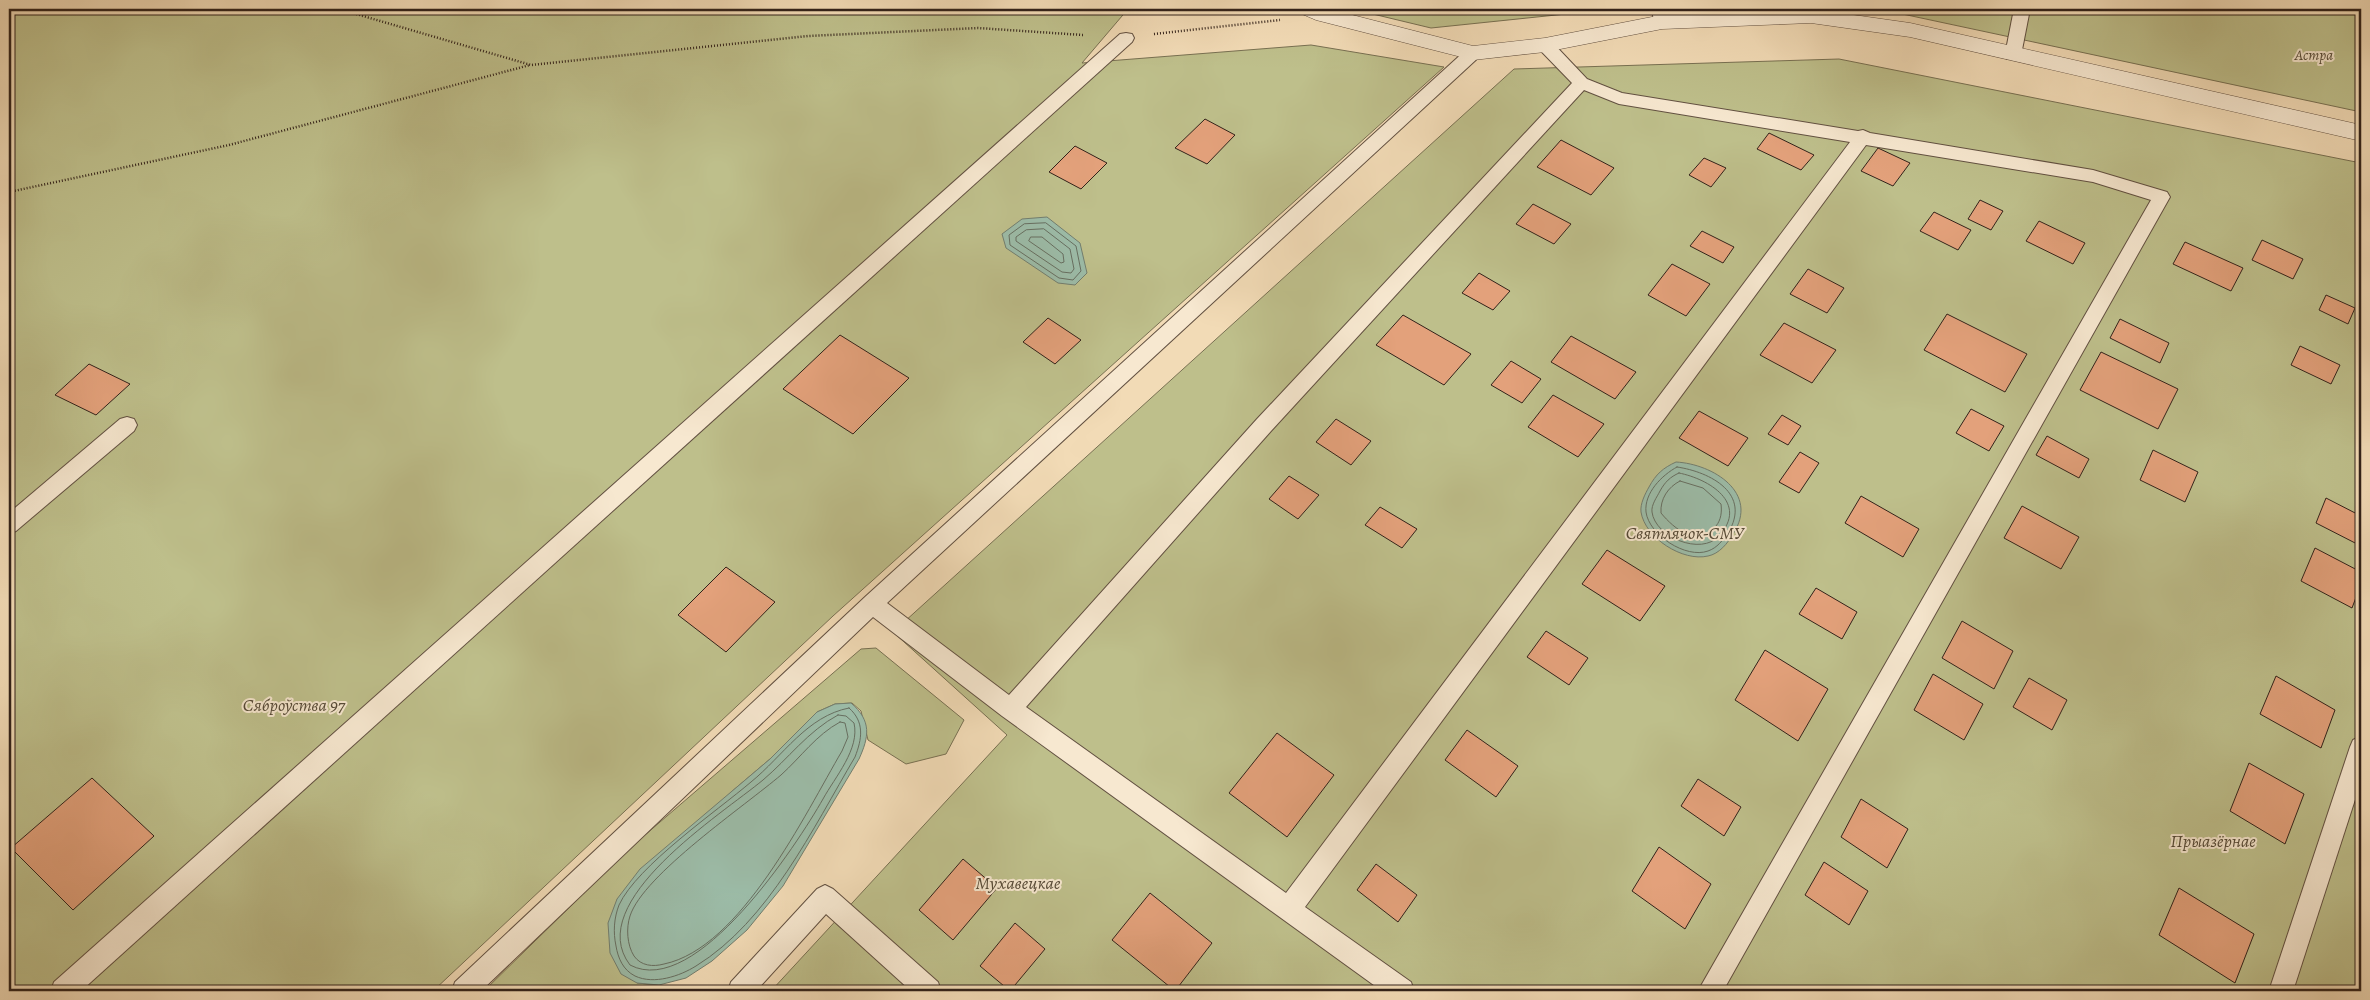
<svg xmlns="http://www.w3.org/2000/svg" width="2370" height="1000" font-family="Alegreya,serif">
<rect width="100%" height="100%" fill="#f2dbb6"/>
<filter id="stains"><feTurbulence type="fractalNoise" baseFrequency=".004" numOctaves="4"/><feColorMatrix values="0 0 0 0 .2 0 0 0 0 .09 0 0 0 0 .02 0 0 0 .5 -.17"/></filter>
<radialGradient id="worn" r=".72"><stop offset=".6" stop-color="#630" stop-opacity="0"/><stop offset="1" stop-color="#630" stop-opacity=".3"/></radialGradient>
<g fill="#bebf8b" stroke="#787052">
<polygon points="9,9 1128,9 1082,63 1311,45 1444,67 833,616 433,991 9,991"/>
<polygon points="1352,9 1614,9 1431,28"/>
<polygon points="1879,9 2361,9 2361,112"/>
<polygon points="1839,59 2361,163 2361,991 771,991 1007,735 893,632 1514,69"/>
<polygon points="876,648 964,720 946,754 906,764 868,740 861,711 852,703 835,704 817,712 770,759 730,793 637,983 659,985 660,991 484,991 631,847 861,649"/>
</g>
<g fill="#9cbca8" stroke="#727e6f">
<polygon points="1047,217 1080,243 1087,273 1075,285 1058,283 1006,248 1002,234 1022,219"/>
<path d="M1676,462C1713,464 1760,493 1733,534C1728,543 1719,554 1708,556C1683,562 1645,538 1641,512C1640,504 1645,494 1649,487C1656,474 1663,468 1676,462Z"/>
<path d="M851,703C872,721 869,737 859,759L783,886L747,930L712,961L686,978L659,985L637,983L621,974L610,953L608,923L617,899L640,869L770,759L817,712L835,704Z"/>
</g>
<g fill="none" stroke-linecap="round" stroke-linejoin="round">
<g stroke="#676f61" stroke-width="1">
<polygon points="1046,223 1076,246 1081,271 1073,280 1059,278 1010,245 1009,235 1024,224"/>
<polygon points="1044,229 1070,249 1074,269 1071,273 1062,272 1016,241 1016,237 1026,230"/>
<polygon points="1031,237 1042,237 1063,254 1064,262 1061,263 1029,241"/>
<path d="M1677,467C1711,472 1752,494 1728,533C1723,540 1717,548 1708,551C1686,559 1649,535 1646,512C1644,493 1662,475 1677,467Z"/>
<path d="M1679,473C1709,479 1749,503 1719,536C1701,556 1655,537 1652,512C1651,505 1657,497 1660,491C1665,482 1670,477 1679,473Z"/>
<path d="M1680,481L1703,488L1721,504C1722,512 1721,520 1716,526C1699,549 1674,529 1661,513C1660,499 1668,487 1680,481Z"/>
<path d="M849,708C865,722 862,739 855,757C813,828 769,921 696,966C680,976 654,985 635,976C623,970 618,958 616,946C613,932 614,918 619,905C637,866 717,811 751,782C783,756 807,716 849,708Z"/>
<path d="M838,715L846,716L854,723C860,749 835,777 823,799C798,843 696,1000 630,965C582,902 722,814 763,780C788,759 808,731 838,715Z"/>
<path d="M840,722L845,723L848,737L842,751C805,814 741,948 664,964C653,967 641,966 634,956C627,945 626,928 630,916C643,875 746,805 781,775C801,757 816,735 840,722Z"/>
</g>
</g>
<g fill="#e3a17b" stroke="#32221a">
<polygon points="1205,119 1235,135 1207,164 1175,148"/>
<polygon points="1769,133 1814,155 1801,170 1757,149"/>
<polygon points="1561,140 1614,168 1591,195 1537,167"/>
<polygon points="1075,146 1107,163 1081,189 1049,172"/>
<polygon points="1878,148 1910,163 1893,186 1861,171"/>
<polygon points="1704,158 1726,168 1711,187 1689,175"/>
<polygon points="1980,200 2003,211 1991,230 1968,219"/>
<polygon points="1533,204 1571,224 1554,244 1516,224"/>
<polygon points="1934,212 1971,230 1958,250 1920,231"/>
<polygon points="2039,221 2085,243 2073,264 2026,241"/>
<polygon points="1702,231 1734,247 1723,263 1690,246"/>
<polygon points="2262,240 2303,259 2293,279 2252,260"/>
<polygon points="2185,242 2243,268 2231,291 2173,264"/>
<polygon points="1672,264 1710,284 1686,316 1648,295"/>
<polygon points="1808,269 1844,288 1827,313 1790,294"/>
<polygon points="1479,273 1510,291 1493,310 1462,293"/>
<polygon points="2326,295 2355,308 2348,324 2319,310"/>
<polygon points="1947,314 2027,354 2005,392 1924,350"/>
<polygon points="1403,315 1471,354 1444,385 1376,345"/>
<polygon points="1048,318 1081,340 1055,364 1023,342"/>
<polygon points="2120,319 2169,343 2160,363 2110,338"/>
<polygon points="1784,323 1836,350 1812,383 1760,355"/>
<polygon points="840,335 909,378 853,434 783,389"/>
<polygon points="1571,336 1636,372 1615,399 1551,362"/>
<polygon points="2300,346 2340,365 2331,384 2291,365"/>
<polygon points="2101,352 2178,389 2158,429 2080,390"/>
<polygon points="1511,361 1541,379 1522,403 1491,385"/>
<polygon points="89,364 130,384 96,415 55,395"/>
<polygon points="1553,395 1604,424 1578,457 1528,427"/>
<polygon points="1971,409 2004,426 1989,451 1956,433"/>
<polygon points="1699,411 1748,438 1728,466 1679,438"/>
<polygon points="1782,415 1801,426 1788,445 1768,434"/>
<polygon points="1336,419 1371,441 1351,465 1316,442"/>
<polygon points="2047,436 2089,459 2079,478 2036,455"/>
<polygon points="2153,450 2198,472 2185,502 2140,480"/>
<polygon points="1800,452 1819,463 1799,493 1779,482"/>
<polygon points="1289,476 1319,495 1298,519 1269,499"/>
<polygon points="1861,496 1919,529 1903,557 1845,523"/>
<polygon points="2326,498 2361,516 2361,546 2316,523"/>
<polygon points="2022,506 2079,537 2061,569 2004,538"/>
<polygon points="1380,507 1417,529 1402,548 1365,525"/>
<polygon points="2315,548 2361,572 2361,584 2352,608 2301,581"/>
<polygon points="1607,550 1665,586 1640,621 1582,584"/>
<polygon points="726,567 775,602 726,652 678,615"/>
<polygon points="1816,588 1857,612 1842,639 1799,614"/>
<polygon points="1962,621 2013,651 1994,689 1942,658"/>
<polygon points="1546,631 1588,658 1569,685 1527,657"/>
<polygon points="1765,650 1828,689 1798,741 1735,700"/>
<polygon points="1933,674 1983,704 1964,740 1914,710"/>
<polygon points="2276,676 2335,710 2321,748 2260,714"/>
<polygon points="2029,678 2067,700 2052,730 2013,707"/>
<polygon points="1467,730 1518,766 1496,797 1445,760"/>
<polygon points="1277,733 1334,775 1287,837 1229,793"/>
<polygon points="2249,763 2304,794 2285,844 2230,811"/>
<polygon points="92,778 154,836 73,910 11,848"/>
<polygon points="1698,779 1741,807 1724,836 1681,806"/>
<polygon points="1861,799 1908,829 1887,868 1841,837"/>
<polygon points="1659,847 1711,884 1685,929 1632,891"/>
<polygon points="963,859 997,888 953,940 919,910"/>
<polygon points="1824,862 1868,891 1849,925 1805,895"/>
<polygon points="1376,864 1417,895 1398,922 1357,890"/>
<polygon points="2179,888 2254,934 2235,983 2159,935"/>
<polygon points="1150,893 1212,943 1175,991 1112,940"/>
<polygon points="1015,923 1045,949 1010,991 980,966"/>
</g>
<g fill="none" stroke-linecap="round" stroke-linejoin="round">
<defs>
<g id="lane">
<polygon points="1651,9 1667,9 1670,22 1668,26 1656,26"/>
<polygon points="2014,9 2030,9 2021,55 2019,59 2007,59 2005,55"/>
<polygon points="1126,33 1132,34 1134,38 1132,42 81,991 51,991 54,982 1120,34"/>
<path d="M1545,40L1551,41L1587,79L1622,93L1858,131L1863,130L1870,133L2093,170L2167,192L2170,197L1723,991H1698L2151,200L2093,182L1866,145L1305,907L1411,982L1414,991H1382L1002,716L873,617L481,991H452L455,982L865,597L1467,49H1479L1481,53L1479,57L887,603L1009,695L1257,419L1572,83L1539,49L1537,45L1539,41ZM1584,90L1619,104L1850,142L1286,893L1026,707L1271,431Z"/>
<polygon points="127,417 134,419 137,425 134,431 16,531 9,534 9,513 120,419"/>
<polygon points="2361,736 2361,781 2293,991 2269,991 2350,747 2353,740"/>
<polygon points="825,885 833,889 938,982 941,991 911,991 826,914 756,991 728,991 731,982 817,889"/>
</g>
<polygon id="street" points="1299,9 1329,9 1473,46 1545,38 1662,15 1811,9 1910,23 2361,125 2361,141 1910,37 1811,23 1662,29 1545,52 1473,60 1316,20 1302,14"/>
</defs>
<use href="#lane" stroke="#625041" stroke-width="2"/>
<use href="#street" stroke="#625041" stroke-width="1"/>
<g stroke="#32221a" stroke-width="2.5" stroke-dasharray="1 2" stroke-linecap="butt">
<polyline points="339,9 531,65 808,36 978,28 1083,35"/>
<polyline points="1154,34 1280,20"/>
<polyline points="9,192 229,145 530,65"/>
</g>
<use href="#lane" fill="#f7e8d0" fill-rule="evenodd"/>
<use href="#street" fill="#f7e8d0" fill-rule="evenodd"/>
</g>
<g text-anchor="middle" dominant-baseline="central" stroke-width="4" stroke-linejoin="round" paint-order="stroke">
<g font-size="15" font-style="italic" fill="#554936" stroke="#f7e8d0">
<text x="2314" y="55">Астра</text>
</g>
<g font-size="18" font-style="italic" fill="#554936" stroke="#f7e8d0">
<text x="1685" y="533">Святлячок-СМУ</text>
<text x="294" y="705">Сяброўства 97</text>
<text x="2213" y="841">Прыазёрнае</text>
<text x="1018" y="883">Мухавецкае</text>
</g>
</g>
<rect width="2370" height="1000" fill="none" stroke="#f2dbb6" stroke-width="30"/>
<rect x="10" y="10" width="2350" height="980" fill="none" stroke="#32221a" stroke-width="2.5"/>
<rect x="15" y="15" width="2340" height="970" fill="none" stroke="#32221a"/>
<rect width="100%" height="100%" filter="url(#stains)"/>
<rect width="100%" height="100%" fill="url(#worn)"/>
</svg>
